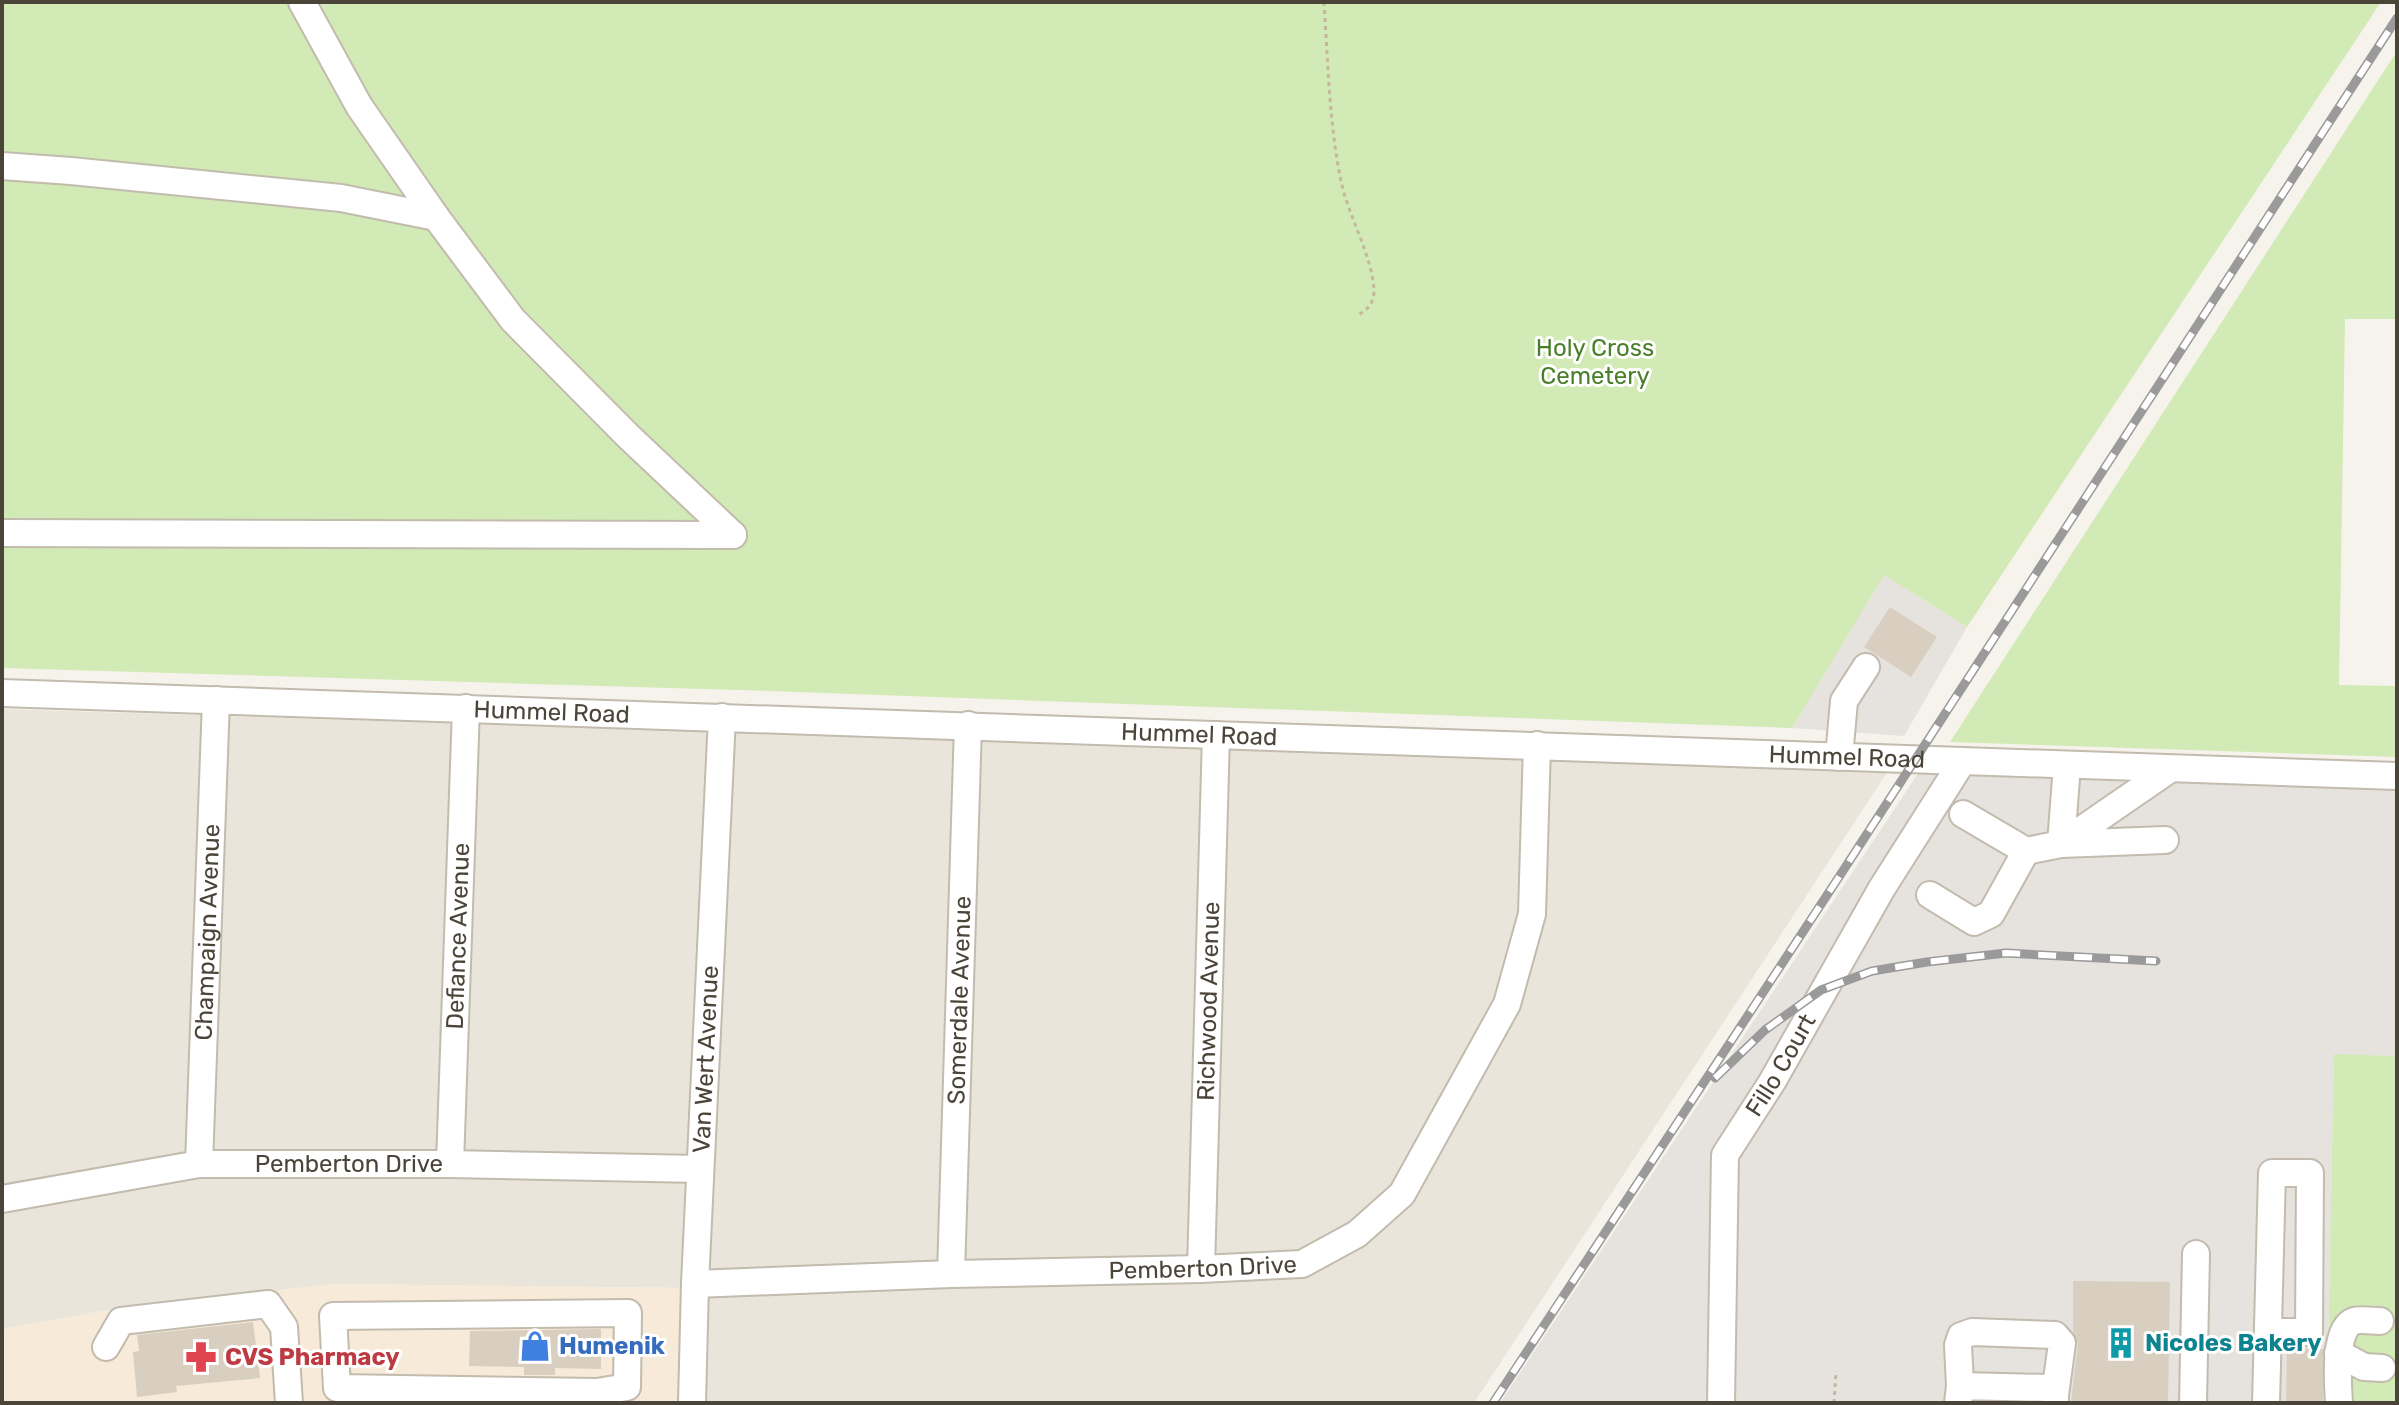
<svg xmlns="http://www.w3.org/2000/svg" width="2399" height="1405" font-family="Rubik,sans-serif">
<rect width="100%" height="100%" fill="#f6f3ec"/>
<polygon fill="#eae5da" points="2,709 1890,768 1474,1403 695,1403 687,1288 334,1284 119,1308 2,1329"/>
<polygon fill="#f7ead8" points="334,1284 687,1288 683,1403 2,1403 2,1329 119,1308"/>
<g fill="#e6e2dd">
<polygon points="1884,575 1967,627 1904,736 1792,728"/>
<polygon points="1923,766 2397,782 2397,1056 2334,1055 2327,1403 1500,1403"/>
</g>
<g fill="#d2eab5">
<polygon points="2,2 2381,2 1967,627 1884,575 1792,728 770,691 2,668"/>
<polygon points="2397,51 2397,319 2345,319 2339,685 2397,686 2397,757 1950,742"/>
<polygon points="2334,1054 2397,1056 2397,1403 2327,1403"/>
</g>
<polygon fill="#e5e3e0" points="1847,653 1890,681 1867,715 1825,687"/>
<g fill="#d8cfc1">
<polygon points="1890,607 1937,637 1911,677 1864,647"/>
<polygon points="2073,1281 2170,1282 2168,1403 2071,1403 2078,1344 2073,1331"/>
<polygon points="253,1322 260,1378 176,1386 177,1392 137,1397 133,1352 139,1351 137,1335"/>
<polygon points="601,1329 601,1369 555,1368 555,1375 524,1375 524,1367 469,1366 470,1331"/>
<polygon points="2287,1348 2323,1349 2323,1403 2286,1403"/>
</g>
<g fill="none" stroke-linecap="round" stroke-linejoin="round">
<defs>
<g id="minor">
<polyline points="302,2 359,106 436,217 513,320 628,436 733,535"/>
<polyline points="2,166 71,171 341,198 436,217"/>
<polyline points="2,533 733,535"/>
<path id="s1" d="M2,693L2397,776"/>
<polyline points="1839,757 1844,701 1866,667"/>
<polyline points="2067,765 2061,844 2170,769"/>
<polyline points="1963,814 2026,851 2061,844 2165,840"/>
<polyline points="1930,895 1974,922 1991,914 2026,851"/>
<path id="s2" d="M199,1164L216,700"/>
<path id="s3" d="M450,1164L466,708"/>
<path id="s4" d="M2,1199L199,1164H450L700,1169"/>
<path id="s5" d="M1201,1269L1216,735"/>
<path id="s6" d="M951,1274L968,725"/>
<path id="s7" d="M695,1284L951,1274L1201,1269L1302,1264L1357,1234L1402,1194L1507,1004L1532,914L1537,745"/>
<polygon points="628,1313 627,1387 597,1392 337,1388 333,1316"/>
<polyline points="106,1347 121,1321 268,1304 284,1327 289,1403"/>
<polyline points="2338,1353 2364,1367 2382,1368"/>
<polyline points="1960,1386 1958,1345 1961,1336 1972,1332 2055,1335 2062,1343 2055,1395"/>
<path id="s8" d="M692,1403L695,1284L722,717"/>
<path id="s9" d="M1721,1403L1725,1155L1772,1082L1882,888L1962,762"/>
<polyline points="1958,1403 1960,1386 2050,1388 2055,1395 2055,1403"/>
<polyline points="2193,1403 2196,1254"/>
<polyline points="2266,1403 2272,1173 2310,1173 2309,1332 2268,1332"/>
<path d="M2339,1403C2338,1386 2333,1328 2354,1321C2360,1319 2373,1321 2380,1321"/>
</g>
</defs>
<use href="#minor" stroke="#c2bbae" stroke-width="30"/>
<g stroke="#c4b79f" stroke-width="3" stroke-dasharray="4 4" stroke-linecap="butt">
<path d="M1324,2C1328,62 1329,122 1341,181C1348,216 1374,259 1374,293C1373,305 1366,311 1356,316"/>
<polyline points="1834,1403 1836,1371"/>
</g>
<use href="#minor" stroke="#fff" stroke-width="26"/>
<defs>
<g id="rail">
<polyline points="1715,1078 1765,1030 1821,990 1872,971 1927,962 2006,953 2156,961"/>
<polyline points="1493,1403 1837,880 2397,18"/>
</g>
</defs>
<use href="#rail" stroke="#9a9a9a" stroke-width="9"/>
<use href="#rail" stroke="#fff" stroke-width="6" stroke-dasharray="18" stroke-linecap="butt"/>
</g>
<defs>
<symbol id="building-bare" viewBox="-9 -9 18 18"><path d="M-4-6H4V6H1V3H-1V6H-4ZM-2.5-4.3h1.7v1.8h-1.7ZM.8-4.3h1.7v1.8H.8ZM-2.5-1h1.7V.8h-1.7ZM.8-1h1.7V.8H.8Z" fill="#0f9aa8" stroke="#fff" stroke-width="2.5" paint-order="stroke"/></symbol>
<symbol id="shop-bare" viewBox="-9 -9 18 18"><path d="M-5-2.5h2.3a2.7 3.5 0 0 1 5.4 0H5L5.5 6h-11ZM-1.5-2.5h3a1.5 2.3 0 0 0-3 0Z" fill="#3f7fe0" stroke="#fff" stroke-width="2.5" paint-order="stroke"/></symbol>
<symbol id="pharmacy-bare" viewBox="-9 -9 18 18"><path d="M-2-6h4v4h4v4h-4v4h-4v-4h-4v-4h4Z" fill="#e0444e" stroke="#fff" stroke-width="2.5" paint-order="stroke"/></symbol>
</defs>
<g fill-rule="evenodd">
<use href="#building-bare" x="2099" y="1321" width="44" height="44"/>
<use href="#shop-bare" x="513" y="1324" width="44" height="44"/>
<use href="#pharmacy-bare" x="179" y="1335" width="44" height="44"/>
</g>
<g text-anchor="middle" dominant-baseline="central" stroke-width="6" stroke-linejoin="round" paint-order="stroke">
<g font-size="24" fill="#4a7f2a" stroke="#fff">
<text x="1595" y="348">Holy Cross<tspan x="1595" dy="28">Cemetery</tspan></text>
</g>
<g font-size="24" fill="#4b4439" stroke="#fff">
<text stroke="none"><textPath href="#s1" startOffset="550">Hummel Road</textPath></text>
<text stroke="none"><textPath href="#s1" startOffset="1198">Hummel Road</textPath></text>
<text stroke="none"><textPath href="#s1" startOffset="1846">Hummel Road</textPath></text>
<text stroke="none"><textPath href="#s2" startOffset="232">Champaign Avenue</textPath></text>
<text stroke="none"><textPath href="#s3" startOffset="228">Defiance Avenue</textPath></text>
<text stroke="none"><textPath href="#s6" startOffset="274">Somerdale Avenue</textPath></text>
<text stroke="none"><textPath href="#s5" startOffset="268">Richwood Avenue</textPath></text>
<text stroke="none"><textPath href="#s8" startOffset="344">Van Wert Avenue</textPath></text>
<text stroke="none"><textPath href="#s9" startOffset="354">Fillo Court</textPath></text>
<text stroke="none"><textPath href="#s4" startOffset="350">Pemberton Drive</textPath></text>
<text stroke="none"><textPath href="#s7" startOffset="508">Pemberton Drive</textPath></text>
</g>
<g font-size="24" font-weight="bold" fill="#0d838f" stroke="#fff" text-anchor="start">
<text x="2145" y="1343">Nicoles Bakery</text>
</g>
<g font-size="24" font-weight="bold" fill="#366cbe" stroke="#fff" text-anchor="start">
<text x="559" y="1346">Humenik</text>
</g>
<g font-size="24" font-weight="bold" fill="#be3a42" stroke="#fff" text-anchor="start">
<text x="225" y="1357">CVS Pharmacy</text>
</g>
</g>
<rect width="2399" height="1405" fill="none" stroke="#4b4439" stroke-width="8"/>
</svg>
